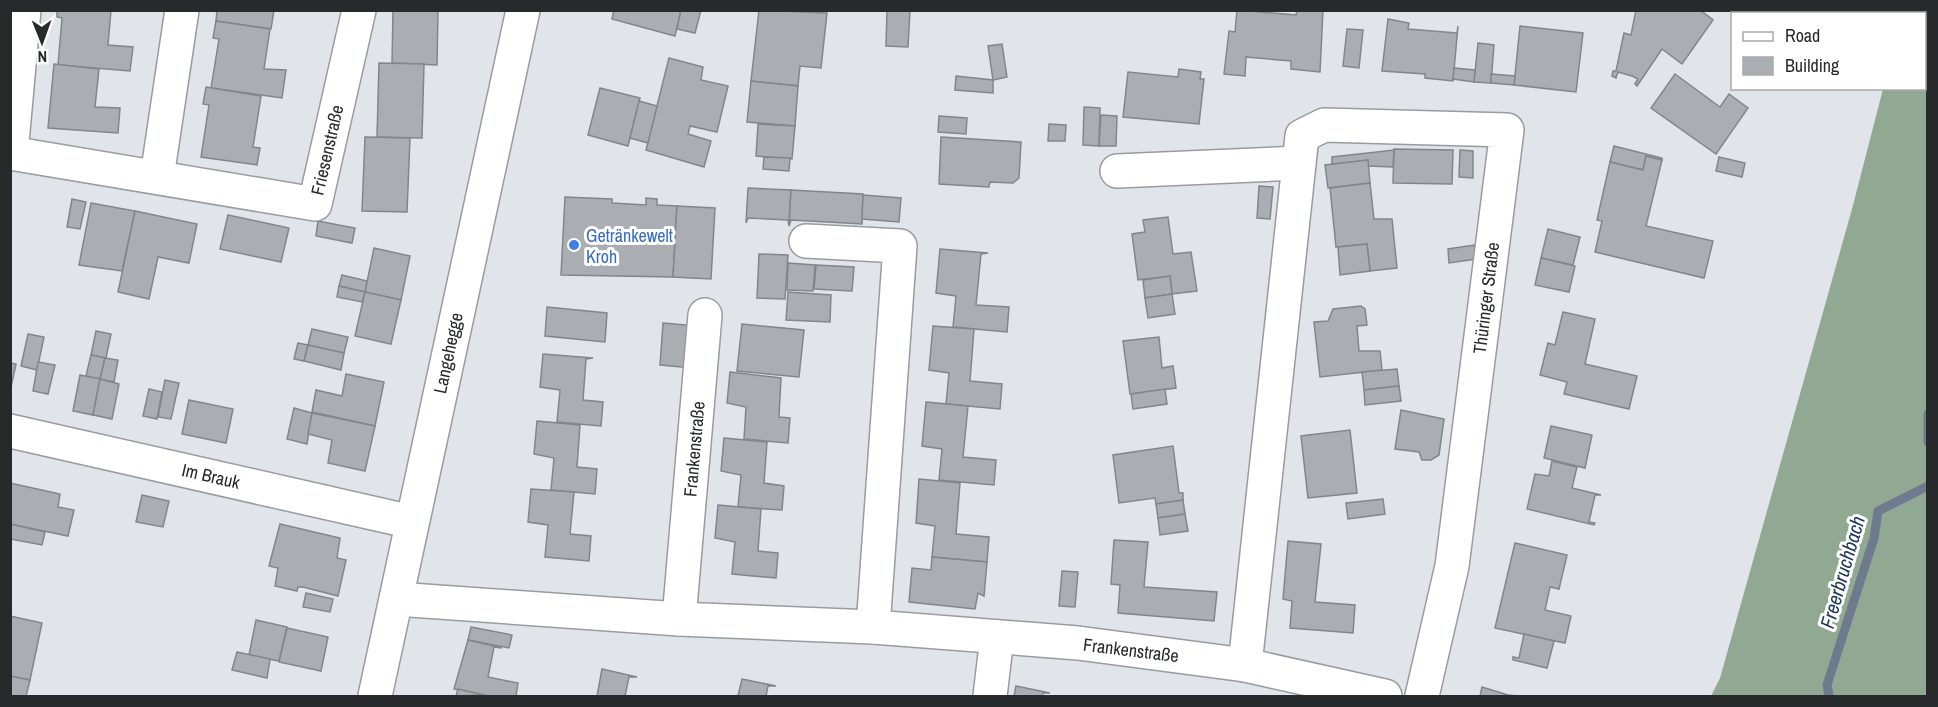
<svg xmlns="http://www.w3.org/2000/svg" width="1938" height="707" font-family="'Archivo Narrow',sans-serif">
<rect width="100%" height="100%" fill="#e1e5ea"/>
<polygon fill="#91a992" points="1907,11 1928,11 1927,696 1711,696 1720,678 1852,209 1883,89 1924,88 1924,14 1906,13"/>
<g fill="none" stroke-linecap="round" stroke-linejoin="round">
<g stroke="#6e7a8d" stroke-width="9">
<polyline points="1928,414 1928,442"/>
<polyline points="1829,696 1827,685 1874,538 1878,511 1928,486"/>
</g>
</g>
<g fill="#aaaeb2" stroke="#82868a" stroke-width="1.5">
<polygon points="57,10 111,10 108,45 133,47 130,71 58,65 62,18 57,17"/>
<polygon points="217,10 274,10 271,29 216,21"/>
<polygon points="393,10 438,10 437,65 392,63"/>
<polygon points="614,10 681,10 675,36 612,19"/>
<polygon points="681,10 701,10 695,33 677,29"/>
<polygon points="759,10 827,13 821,68 800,66 798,86 751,81"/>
<polygon points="887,10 910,10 908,47 886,46"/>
<polygon points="1237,10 1296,15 1297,10 1323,10 1320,72 1291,69 1291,61 1246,57 1245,76 1224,74 1229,31 1235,32"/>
<polygon points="1636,10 1700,10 1713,20 1682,64 1662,49 1637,86 1635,84 1638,79 1632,76 1618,72 1616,78 1612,76 1613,71 1616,71 1624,33 1631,35"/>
<polygon points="1388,19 1409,23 1408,29 1457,33 1458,26 1453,81 1425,78 1425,74 1382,71"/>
<polygon points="216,21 270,29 264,69 286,70 282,98 211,88 219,39 213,38"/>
<polygon points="1520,26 1583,33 1576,92 1514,85"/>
<polygon points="1347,29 1363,30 1359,68 1343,66"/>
<polygon points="1478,43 1494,45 1491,83 1474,82"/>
<polygon points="1002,44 1007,77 993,80 988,46"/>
<polygon points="669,58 703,67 701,80 728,86 717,132 690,126 688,134 711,141 704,167 646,150"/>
<polygon points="379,63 424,64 422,138 377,137"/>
<polygon points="54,64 99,69 95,107 120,108 118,133 48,128"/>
<polygon points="1454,68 1475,70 1474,82 1453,79"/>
<polygon points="1179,69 1201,72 1200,79 1204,79 1199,124 1123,117 1128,72 1178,77"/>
<polygon points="1491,74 1515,76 1514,85 1491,83"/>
<polygon points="1675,74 1720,107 1729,94 1748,108 1716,154 1651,108"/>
<polygon points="956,76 993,80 993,93 955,90"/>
<polygon points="751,81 798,86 795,126 747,122"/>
<polygon points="206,87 261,96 253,147 260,148 257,165 201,157 209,105 203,104"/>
<polygon points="600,88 640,98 628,146 588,135"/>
<polygon points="639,101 657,106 648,143 630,138"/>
<polygon points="1084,107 1100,108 1099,146 1083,145"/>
<polygon points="1101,115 1117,116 1116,146 1099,146"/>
<polygon points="939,116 967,118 966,134 938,132"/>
<polygon points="758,124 795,126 792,159 756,156"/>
<polygon points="1049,124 1066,125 1065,141 1048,141"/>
<polygon points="365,137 410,138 407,212 362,211"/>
<polygon points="941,137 1021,142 1019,178 1013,183 990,182 989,187 939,184"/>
<polygon points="1614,146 1662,158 1662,160 1646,156 1643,170 1610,162"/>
<polygon points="1394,149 1453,150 1452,184 1393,183"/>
<polygon points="1394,150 1393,167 1368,166 1368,160 1332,164 1332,157"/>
<polygon points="1460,150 1473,151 1473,178 1459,177"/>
<polygon points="1646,156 1662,160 1646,226 1713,241 1704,278 1595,252 1602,221 1597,220 1610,162 1643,170"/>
<polygon points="764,157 790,158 789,171 763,169"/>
<polygon points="1719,157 1745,163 1742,177 1716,171"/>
<polygon points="1368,160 1370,183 1328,188 1325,165"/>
<polygon points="1370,183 1374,219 1392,219 1397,268 1370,271 1367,244 1336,247 1330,188"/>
<polygon points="1259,186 1273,187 1270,219 1257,218"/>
<polygon points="748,188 791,190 789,226 788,220 748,218 746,223"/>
<polygon points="791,190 863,194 862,224 791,220 789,226"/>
<polygon points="863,195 901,198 899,222 862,219"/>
<polygon points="565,197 612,199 612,203 646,205 646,198 657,199 657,205 677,206 673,277 561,275"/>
<polygon points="72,199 86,202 80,229 67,227"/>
<polygon points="91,203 135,211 122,271 79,265"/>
<polygon points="677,206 715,208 711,279 673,277"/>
<polygon points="135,211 197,224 189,263 158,257 149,299 118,292"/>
<polygon points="228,215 289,228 281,262 220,249"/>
<polygon points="1168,217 1173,254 1191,252 1197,291 1172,294 1170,276 1138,280 1132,234 1145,232 1143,220"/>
<polygon points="318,221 355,228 352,243 316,236"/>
<polygon points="1548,229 1580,237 1573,265 1541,258"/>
<polygon points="1367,244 1370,271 1340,275 1338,247"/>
<polygon points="1474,245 1476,259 1449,263 1448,249"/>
<polygon points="374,248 410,256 401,300 365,292"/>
<polygon points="940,249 988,253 981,254 976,305 1009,307 1007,332 953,327 956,296 936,293"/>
<polygon points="759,254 788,255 785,299 757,298"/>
<polygon points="1541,258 1575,266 1569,292 1535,285"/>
<polygon points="788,263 815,265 813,291 787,290"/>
<polygon points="816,265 854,267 852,291 814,289"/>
<polygon points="342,275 367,281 365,292 339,286"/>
<polygon points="1170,276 1172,294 1145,298 1143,280"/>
<polygon points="339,286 365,292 362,302 337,297"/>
<polygon points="365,292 401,300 391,344 355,336"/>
<polygon points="788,292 831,295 830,322 786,320"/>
<polygon points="1172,294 1175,314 1148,318 1145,298"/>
<polygon points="1361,306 1365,309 1367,325 1357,326 1359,351 1380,351 1382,370 1320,377 1314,322 1328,321 1333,309"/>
<polygon points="547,307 607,313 605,342 545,336"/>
<polygon points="1563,312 1595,319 1585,364 1637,376 1629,409 1564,394 1567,382 1540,375 1548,343 1555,345"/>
<polygon points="663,323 696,326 693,368 660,365"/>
<polygon points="742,324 804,330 799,377 737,371"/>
<polygon points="933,326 974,329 970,381 1002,384 1000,409 946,404 949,373 929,370"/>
<polygon points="312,329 348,337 344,353 308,345"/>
<polygon points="96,331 111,334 106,358 91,355"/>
<polygon points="28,334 44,337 37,370 21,366"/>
<polygon points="1159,337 1162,368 1173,366 1176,388 1130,394 1123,341"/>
<polygon points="298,343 308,345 304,361 294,359"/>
<polygon points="308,345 344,353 341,370 304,361"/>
<polygon points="543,354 593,358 586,359 583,400 603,402 601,426 557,422 560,390 540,387"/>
<polygon points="91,355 105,358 100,379 86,376"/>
<polygon points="105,358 118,360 114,382 100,379"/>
<polygon points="38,362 55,365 48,394 33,391"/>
<polygon points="10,363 16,364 11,387 10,386"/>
<polygon points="1397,369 1399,386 1364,390 1362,372"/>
<polygon points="730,372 781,378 779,417 790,418 788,443 744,439 746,407 727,403"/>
<polygon points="346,374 384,382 375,426 312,412 316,390 342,396"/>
<polygon points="80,375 100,379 93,415 73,411"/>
<polygon points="100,379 119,384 112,419 93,415"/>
<polygon points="165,380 179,383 171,419 158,417"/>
<polygon points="1399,386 1401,401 1365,405 1364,390"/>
<polygon points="149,389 162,392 157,419 143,416"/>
<polygon points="1165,389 1167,404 1133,409 1131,394"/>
<polygon points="189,400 233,409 226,443 182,434"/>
<polygon points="926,402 968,406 963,457 996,460 994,485 939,480 942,449 922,446"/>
<polygon points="294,408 312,413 307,444 287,439"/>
<polygon points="1401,410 1444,419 1439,455 1431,460 1422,460 1419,452 1395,449"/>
<polygon points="312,413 375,426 365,471 328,463 332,440 308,434"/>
<polygon points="537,421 580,425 577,467 597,469 595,494 551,490 554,458 534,454"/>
<polygon points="1551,426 1592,435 1585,468 1544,458"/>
<polygon points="1350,430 1357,493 1308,498 1301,436"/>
<polygon points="724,438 767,442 764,483 784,486 782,510 738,507 741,475 721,471"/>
<polygon points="1173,446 1179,493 1183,493 1183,500 1156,504 1155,498 1119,503 1113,455"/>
<polygon points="1552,461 1577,467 1572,488 1601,495 1595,495 1589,522 1595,523 1594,525 1527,509 1535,474 1549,476"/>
<polygon points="919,479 960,483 956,534 989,537 987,562 932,557 935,526 916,523"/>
<polygon points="10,483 60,494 58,507 74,510 68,536 10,524"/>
<polygon points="531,489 574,492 570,534 591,536 589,561 545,557 548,525 528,522"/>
<polygon points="142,495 169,501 163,527 136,522"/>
<polygon points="1383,499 1385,514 1348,519 1346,503"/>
<polygon points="1183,500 1185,514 1158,518 1156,504"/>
<polygon points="718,505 761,509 758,551 778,553 776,578 732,574 735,542 715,538"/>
<polygon points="1185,514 1188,531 1160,535 1158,518"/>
<polygon points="10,524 45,532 42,545 10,539"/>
<polygon points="280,524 340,538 337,558 346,560 338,596 303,587 298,587 297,591 275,586 278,568 269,566"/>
<polygon points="1114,540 1148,542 1144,587 1217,592 1214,621 1118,613 1120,585 1111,584"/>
<polygon points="1288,541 1321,544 1315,602 1355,605 1353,633 1290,628 1292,601 1283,599"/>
<polygon points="1515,543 1567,555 1559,589 1550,587 1545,610 1571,616 1565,643 1495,628"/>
<polygon points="932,557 987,562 984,596 978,593 975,609 909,602 912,568 931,570"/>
<polygon points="1062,571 1078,572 1075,607 1059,606"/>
<polygon points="306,593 333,599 330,612 303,607"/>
<polygon points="10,616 42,623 30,680 10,676"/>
<polygon points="256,620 287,627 279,661 249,655"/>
<polygon points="471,627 512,635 509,648 468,640"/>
<polygon points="287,628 328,637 321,671 279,662"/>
<polygon points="1524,634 1554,641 1547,668 1513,660 1513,657 1519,658"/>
<polygon points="468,640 502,648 494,647 488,677 518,683 516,696 489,696 454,689"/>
<polygon points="237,652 270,659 267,678 232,670"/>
<polygon points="602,669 637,677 629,677 625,696 597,696"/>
<polygon points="10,676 30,680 26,696 10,696"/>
<polygon points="742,679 776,686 768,686 766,696 738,696"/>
<polygon points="1016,686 1050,693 1043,693 1042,696 1014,696"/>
<polygon points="1482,687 1508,695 1519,696 1480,696"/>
<polygon points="458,689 484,695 456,696"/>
</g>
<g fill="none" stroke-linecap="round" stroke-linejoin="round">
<defs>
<g id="minor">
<polyline points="10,153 315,204 359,10"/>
<polyline points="11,153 24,10"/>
<polyline points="1117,171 1298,163"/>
<polyline points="157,177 182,10"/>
<polyline points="806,241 900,246 873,627"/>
<polyline points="10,431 412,522"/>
<polyline points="396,599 679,619 873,627 1078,643 1245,665 1385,696"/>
<polyline points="679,619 705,315"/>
<polyline points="1245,665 1302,136 1324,125 1507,130 1452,566 1422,696"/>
<polyline points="375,696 523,10"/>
<polyline points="990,696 997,637"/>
</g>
</defs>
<use href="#minor" stroke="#989ca0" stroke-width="36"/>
<use href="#minor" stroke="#fff" stroke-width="33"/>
</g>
<circle fill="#3f7fe0" stroke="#fff" stroke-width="2" cx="574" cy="245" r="6"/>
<g text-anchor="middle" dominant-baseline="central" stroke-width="6" stroke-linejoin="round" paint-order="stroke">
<g font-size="18" fill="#27292a" stroke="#fff">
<text transform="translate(327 150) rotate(-77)">Friesenstraße</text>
<text transform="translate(1486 298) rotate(-83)">Thüringer Straße</text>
<text transform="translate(448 353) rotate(-78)">Langehegge</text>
<text transform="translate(694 449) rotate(-85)">Frankenstraße</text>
<text transform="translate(211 476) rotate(13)">Im Brauk</text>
<text transform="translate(1131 650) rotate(7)">Frankenstraße</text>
</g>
<g font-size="18" fill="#366cbe" stroke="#fff" text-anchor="start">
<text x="586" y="235">Getränkewelt<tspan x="586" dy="21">Kroh</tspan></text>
</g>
<g font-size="20" font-style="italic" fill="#203a5f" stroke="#fff">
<text transform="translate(1842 572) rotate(-74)">Freerbruchbach</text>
</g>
</g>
<rect width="1938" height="707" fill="none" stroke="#27292a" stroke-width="24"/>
<rect x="1731" y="12" width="195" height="78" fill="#ffffff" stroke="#a9a9aa" stroke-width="1.5"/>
<rect x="1743" y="32" width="30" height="9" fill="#ffffff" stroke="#a9a9aa" stroke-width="1.5"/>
<text x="1785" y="42" font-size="18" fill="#27292a">Road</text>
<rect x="1743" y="57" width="30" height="18" fill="#aaaeb2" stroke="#a9a9aa" stroke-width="1.5"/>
<text x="1785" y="72" font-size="18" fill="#27292a">Building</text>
<g transform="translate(42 42) rotate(179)" stroke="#ffffff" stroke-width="4.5" paint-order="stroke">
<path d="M0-4.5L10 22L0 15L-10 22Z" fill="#27292a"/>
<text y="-9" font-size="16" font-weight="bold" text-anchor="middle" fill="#27292a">N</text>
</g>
</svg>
